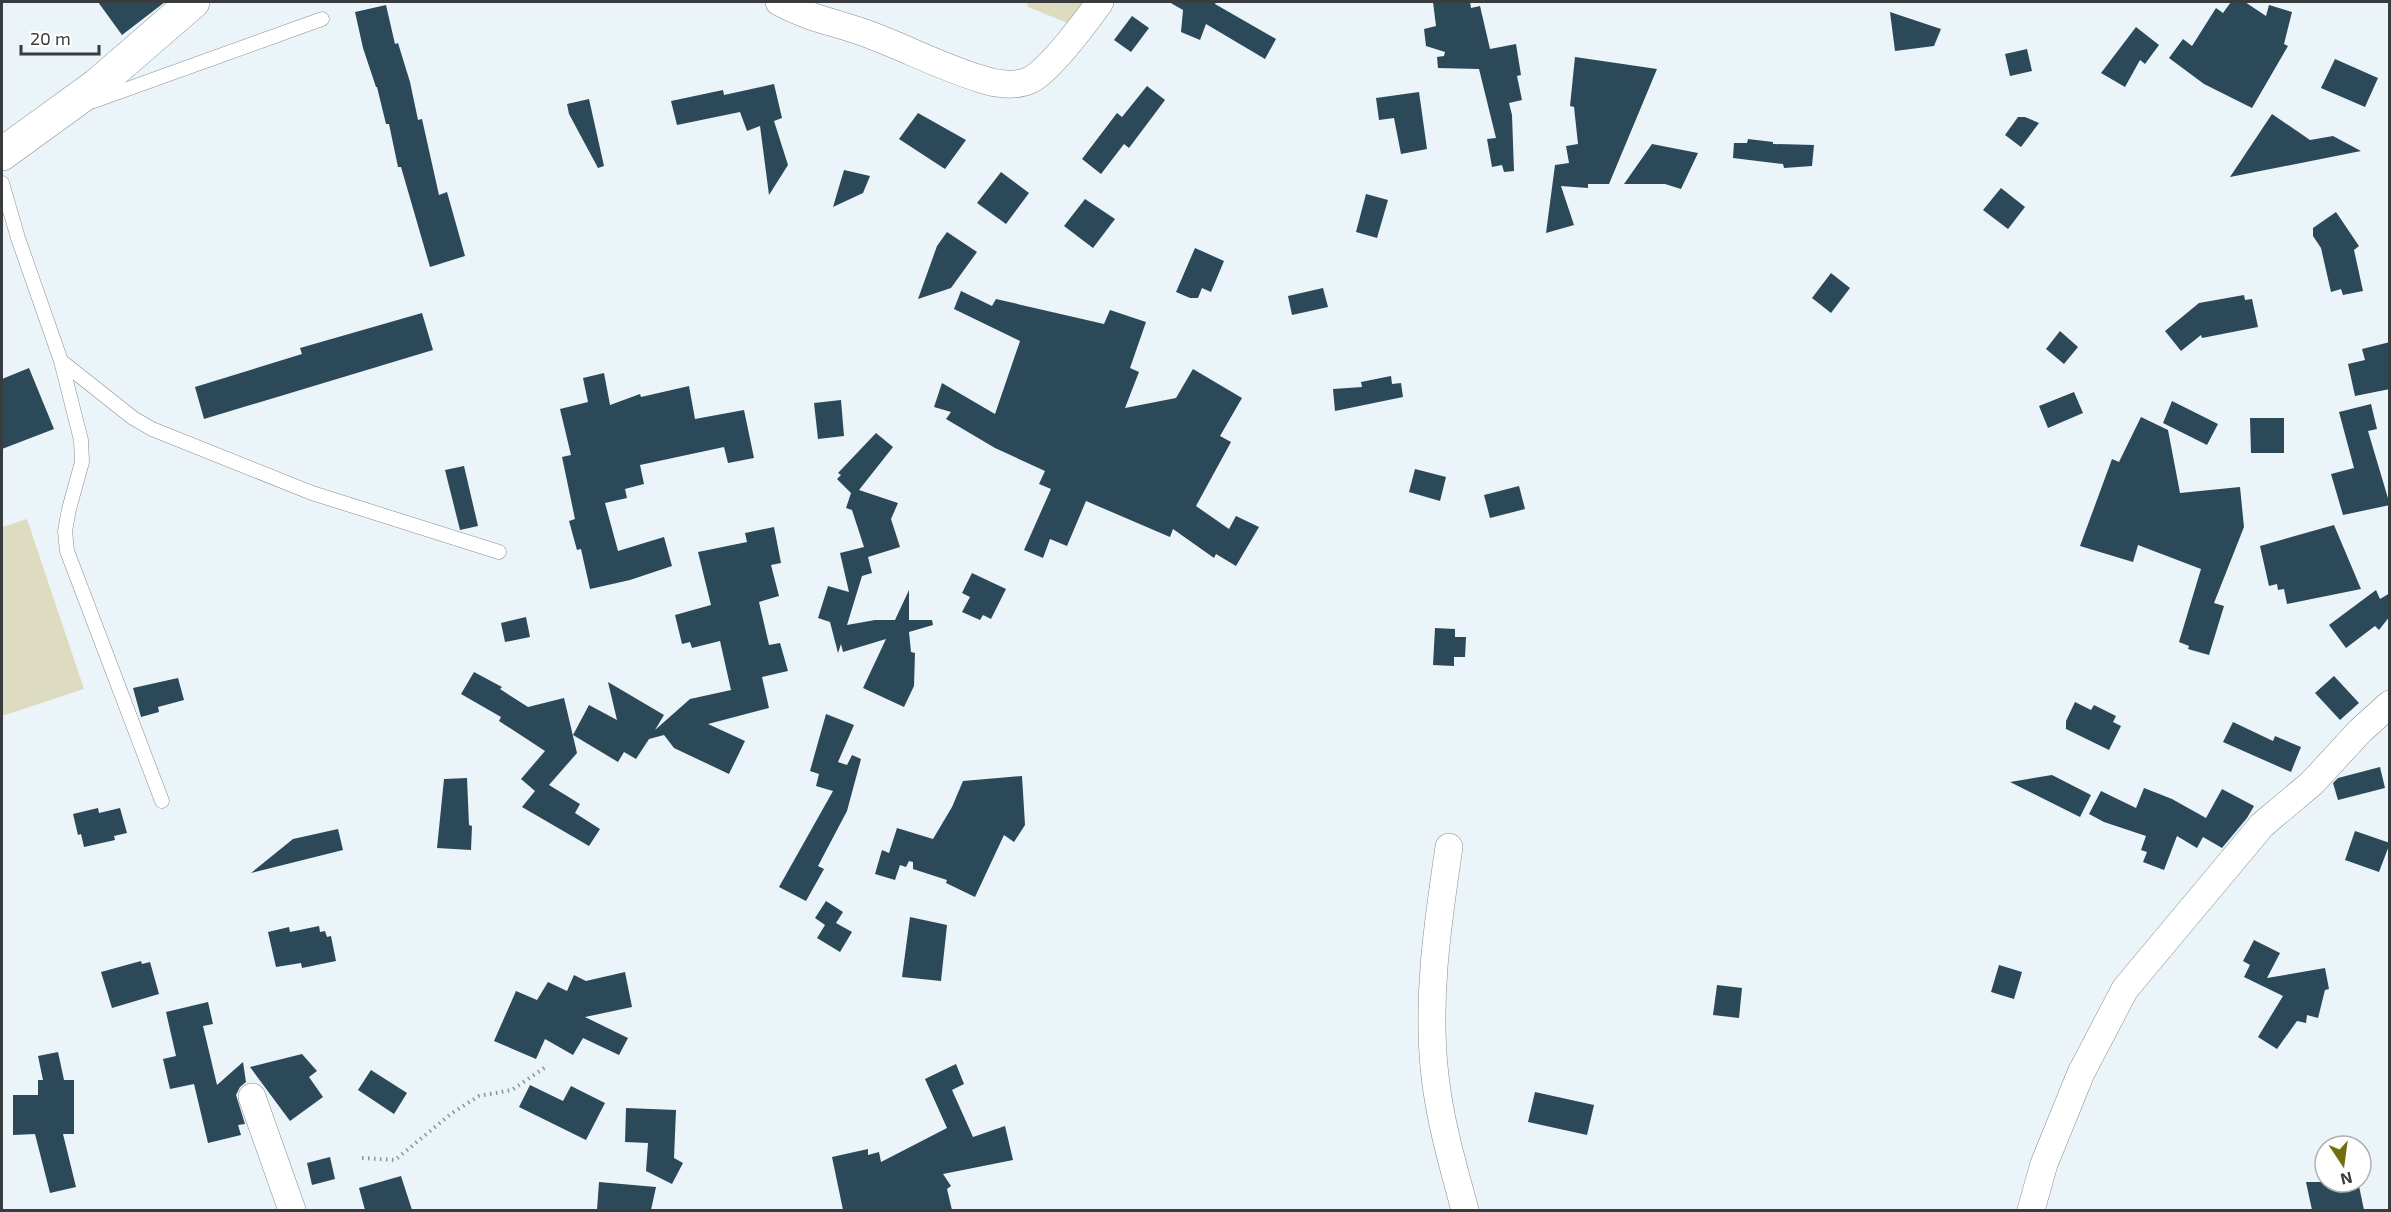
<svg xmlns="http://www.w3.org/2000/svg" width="2391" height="1212" font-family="'Exo 2',sans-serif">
<rect width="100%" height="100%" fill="#ebf4f9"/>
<g fill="#dedcc0">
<polygon points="1027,2 1093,2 1075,26 1028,7"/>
<polygon points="27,519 84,689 2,716 2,527"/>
</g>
<g fill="#2c4959">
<polygon points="98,2 165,2 122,35"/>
<polygon points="1169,2 1216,2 1215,4 1276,39 1265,59 1206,24 1200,40 1181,32 1183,10"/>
<polygon points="1433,2 1470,2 1471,8 1480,6 1490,49 1516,44 1521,75 1517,76 1522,100 1509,103 1512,115 1514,171 1504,172 1502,165 1492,167 1487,139 1496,138 1479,69 1438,68 1437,57 1444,56 1445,52 1426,46 1424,29 1436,26"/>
<polygon points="2231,2 2245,2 2266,16 2269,5 2292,12 2284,44 2288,46 2252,108 2204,84 2169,58 2183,39 2192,46 2216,8 2223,13"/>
<polygon points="386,5 395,44 398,43 410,82 418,120 422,119 439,195 447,192 465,256 430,267 401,167 398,167 389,124 386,124 377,87 376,87 363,48 355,12"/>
<polygon points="1890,12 1941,29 1934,46 1895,51"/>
<polygon points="1132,16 1149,28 1131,52 1114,40"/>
<polygon points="2136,27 2159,45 2145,64 2140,60 2125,87 2101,73"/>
<polygon points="2027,49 2032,71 2010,76 2005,54"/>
<polygon points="1575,57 1657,69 1609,184 1588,184 1588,188 1561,186 1574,225 1546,233 1555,165 1569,163 1566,146 1578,144 1574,107 1570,106"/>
<polygon points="2335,59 2378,78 2365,107 2321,88"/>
<polygon points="774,84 782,118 774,121 788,165 769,195 760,126 747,131 740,112 677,125 671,101 723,90 724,95"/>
<polygon points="1147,86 1165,100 1129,148 1124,144 1101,174 1082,159 1117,113 1122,117"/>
<polygon points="1419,92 1427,149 1401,154 1394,118 1379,120 1376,98"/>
<polygon points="589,99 604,166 598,168 569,114 567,104"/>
<polygon points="918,113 966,140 945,169 899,139"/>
<polygon points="2272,114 2310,140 2333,136 2361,151 2230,177"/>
<polygon points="2018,117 2025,117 2039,123 2021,147 2005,135"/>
<polygon points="1748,139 1773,142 1773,144 1814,145 1812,166 1784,168 1783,164 1733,158 1734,143 1747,143"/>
<polygon points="1652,144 1698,153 1681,189 1665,184 1624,184"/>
<polygon points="844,170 870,176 863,193 833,207"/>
<polygon points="1001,172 1029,193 1006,224 977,203"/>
<polygon points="2001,188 2025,207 2008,229 1983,210"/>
<polygon points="1366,194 1388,200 1377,238 1356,232"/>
<polygon points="1085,199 1115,219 1093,248 1064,226"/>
<polygon points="2336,212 2359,246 2354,250 2363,291 2343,295 2341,289 2331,292 2321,248 2313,236 2313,228"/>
<polygon points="947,232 977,252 951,288 918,299 937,246"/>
<polygon points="1195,248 1224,261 1211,292 1202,288 1198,298 1190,298 1176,292"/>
<polygon points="1831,273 1850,288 1831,313 1812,298"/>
<polygon points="1323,288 1328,307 1292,315 1288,296"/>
<polygon points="961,291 992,306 996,299 1104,324 1110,310 1146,322 1130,368 1139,372 1125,408 1176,398 1193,369 1242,398 1220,436 1231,442 1196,506 1229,529 1236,516 1259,527 1236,566 1216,554 1214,558 1173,529 1170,537 1086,501 1067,546 1050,539 1043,558 1024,550 1051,489 1039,484 1045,471 995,448 946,419 951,412 934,407 942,383 995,414 1020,341 954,309"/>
<polygon points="2244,295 2245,300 2252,299 2258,327 2202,338 2201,335 2181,351 2165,331 2199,303"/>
<polygon points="422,313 433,350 204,419 195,387 302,354 300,348"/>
<polygon points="2060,331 2078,347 2064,364 2046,349"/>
<polygon points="2390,342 2390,389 2355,396 2348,364 2365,360 2362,349"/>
<polygon points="29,368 54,429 2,449 2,379"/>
<polygon points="604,373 610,405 640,394 641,397 689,386 695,419 744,410 754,458 728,463 724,447 640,465 644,484 625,489 627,498 605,503 618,551 664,537 672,566 630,580 590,589 581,549 577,550 569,521 575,519 562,457 571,455 560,409 588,402 583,378"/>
<polygon points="1391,376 1392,384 1401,383 1403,397 1335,411 1333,389 1362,387 1361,382"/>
<polygon points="2074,392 2083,413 2048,428 2039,406"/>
<polygon points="841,400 844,436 818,439 814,403"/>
<polygon points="2172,401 2218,424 2207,445 2163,423"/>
<polygon points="2371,404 2377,429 2368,431 2390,505 2343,515 2331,474 2354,468 2339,412"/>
<polygon points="2141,417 2168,430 2180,493 2240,487 2244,527 2214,603 2224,606 2209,655 2188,649 2189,646 2179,642 2201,569 2138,545 2133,562 2080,546 2112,459 2119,462"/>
<polygon points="2250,418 2284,418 2284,453 2251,453"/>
<polygon points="876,433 893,447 859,490 898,503 891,519 900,547 868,557 872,573 862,576 847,625 875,620 895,620 909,590 909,620 932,620 933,625 909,632 911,652 915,653 914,686 904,707 863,688 886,639 843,652 841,644 838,653 830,622 818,618 828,586 849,592 840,553 864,547 852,510 846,508 851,493 837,479 841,475 838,473"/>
<polygon points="464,466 478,526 460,530 445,470"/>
<polygon points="1415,469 1446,477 1440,501 1409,492"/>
<polygon points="1519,486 1525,509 1490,518 1484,495"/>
<polygon points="2334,525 2361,589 2287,604 2284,589 2278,590 2277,584 2269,586 2260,546"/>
<polygon points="774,527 781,563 771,565 779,596 759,602 769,645 780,643 788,671 762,677 769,708 708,724 745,741 729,774 674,748 664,735 649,739 636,759 624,752 618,762 573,735 589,705 617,720 608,682 664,715 655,730 690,699 731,690 720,641 692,648 690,642 682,644 675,615 711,605 698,552 747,542 745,533"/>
<polygon points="972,573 1006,589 991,619 983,615 980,620 962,612 970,597 962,593"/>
<polygon points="2376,590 2380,599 2390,593 2390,616 2379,630 2375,626 2346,648 2329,625"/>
<polygon points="526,617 530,637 505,642 501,623"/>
<polygon points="1435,628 1455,629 1455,637 1466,637 1465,657 1454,657 1454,666 1433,665"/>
<polygon points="474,672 502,687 500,689 528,707 564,698 577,753 549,785 580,804 575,813 600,829 589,846 522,807 535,791 521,779 545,751 499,721 501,717 461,694"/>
<polygon points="2334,676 2359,703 2340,720 2315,693"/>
<polygon points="178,678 184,700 158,707 159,712 141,717 133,688"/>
<polygon points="2075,702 2091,710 2094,705 2116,716 2113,722 2121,726 2109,750 2066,729 2066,721"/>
<polygon points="826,714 854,725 838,762 847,765 852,755 861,759 847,811 818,866 824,869 806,901 779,887 833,791 816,786 819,774 810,771"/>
<polygon points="2233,722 2273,741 2275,736 2301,747 2291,772 2223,742"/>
<polygon points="2380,767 2385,788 2338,800 2333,783 2338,778"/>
<polygon points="2052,775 2091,795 2080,817 2010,782"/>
<polygon points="1022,776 1025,825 1014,842 1004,835 975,897 946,883 947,880 913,869 913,862 909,861 906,867 900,865 895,880 875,874 882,850 889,853 897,828 933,839 952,807 963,781"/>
<polygon points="467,778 469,825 472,826 471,850 437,848 444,779"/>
<polygon points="2144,788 2172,799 2206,818 2222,789 2254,806 2247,818 2222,848 2203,837 2197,848 2177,836 2164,870 2143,862 2147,852 2141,850 2146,836 2104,822 2089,814 2101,791 2136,808"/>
<polygon points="98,808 99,813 120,808 127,833 114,836 115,840 84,847 81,834 78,835 73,814"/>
<polygon points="338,829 343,850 251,873 293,839"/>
<polygon points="2355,831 2390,843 2379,872 2345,860"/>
<polygon points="826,901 843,912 836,923 852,932 840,952 817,938 825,925 815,918"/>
<polygon points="910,917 947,925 941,981 902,977"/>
<polygon points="319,926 320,932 325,931 327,937 331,936 336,961 302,968 301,963 276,967 268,932 289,927 290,932"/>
<polygon points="2254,940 2280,953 2267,978 2325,968 2329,989 2325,990 2318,1018 2307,1015 2306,1023 2297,1021 2277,1049 2258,1037 2283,996 2244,977 2250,965 2243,961"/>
<polygon points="141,961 142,964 150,962 159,994 112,1008 101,972"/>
<polygon points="1999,965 2022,972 2014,999 1991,992"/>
<polygon points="625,972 632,1007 585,1017 628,1038 619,1055 583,1038 573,1055 545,1039 536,1059 494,1041 516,991 537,1000 548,982 567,991 574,975 586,981"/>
<polygon points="1717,985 1742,988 1739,1018 1713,1015"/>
<polygon points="208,1002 213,1024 203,1026 217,1085 243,1062 246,1082 240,1087 236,1095 245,1124 238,1125 241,1135 208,1143 194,1084 170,1089 163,1059 176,1056 166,1012"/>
<polygon points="58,1052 64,1080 74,1080 74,1134 63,1134 76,1187 50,1193 35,1134 13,1135 13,1095 38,1095 38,1080 43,1080 38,1056"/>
<polygon points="302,1054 317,1071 309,1077 323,1097 290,1121 250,1067"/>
<polygon points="956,1064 964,1084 952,1090 973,1137 1005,1126 1013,1160 943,1174 951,1186 947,1189 952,1210 843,1210 832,1157 868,1149 868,1155 879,1152 881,1162 947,1128 925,1079"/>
<polygon points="371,1070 407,1093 394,1114 358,1090"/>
<polygon points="530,1085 563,1101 571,1086 605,1103 586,1140 519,1107"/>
<polygon points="1535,1092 1594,1105 1587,1135 1528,1122"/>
<polygon points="626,1108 676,1110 674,1158 683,1163 672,1184 646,1171 648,1143 625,1142"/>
<polygon points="330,1157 335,1179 312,1185 307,1163"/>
<polygon points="401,1176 412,1210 365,1210 359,1188"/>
<polygon points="599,1182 656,1187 651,1210 597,1210"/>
<polygon points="2306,1182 2331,1182 2332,1186 2342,1184 2343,1189 2359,1186 2364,1210 2312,1210"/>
</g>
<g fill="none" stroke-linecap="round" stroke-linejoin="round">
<defs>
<g id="lane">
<polyline points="94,101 322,19"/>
<polyline points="2,183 18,238 61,361 81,440 82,462 69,509 65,531 67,551 162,801"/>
<polyline points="61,361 133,418 152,429 312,493 499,552"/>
</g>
<g id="street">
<path d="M779,2C808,18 834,22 865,33C904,47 941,67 981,79C995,84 1016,87 1030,80C1049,71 1087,20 1100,2"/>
<path d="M1449,847C1438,922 1426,999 1435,1076C1440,1121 1453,1166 1465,1210"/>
<polyline points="252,1097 292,1210"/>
<polyline points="2031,1210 2044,1164 2081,1073 2125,989 2262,825 2312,783 2360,731 2390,704"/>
</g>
<polyline id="secondary" points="2,154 97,85 193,2"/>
</defs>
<use href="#lane" stroke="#868e93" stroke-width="15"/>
<use href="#street" stroke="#868e93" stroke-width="28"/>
<use href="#secondary" stroke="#868e93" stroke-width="34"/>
<polyline stroke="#8e9497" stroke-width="4" stroke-dasharray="1.5 4.5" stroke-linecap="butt" points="362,1158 395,1160 452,1113 479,1096 512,1090 547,1066"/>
<use href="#lane" stroke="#fff" stroke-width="14"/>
<use href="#street" stroke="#fff" stroke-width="27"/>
<use href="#secondary" stroke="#fff" stroke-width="33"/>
</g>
<rect width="2391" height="1212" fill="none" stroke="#383c3e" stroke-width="6"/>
<g transform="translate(2343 1164) rotate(167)"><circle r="28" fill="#ffffff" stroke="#afb1b2" stroke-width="1.5"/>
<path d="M0-4.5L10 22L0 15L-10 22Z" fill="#746e0d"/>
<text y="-9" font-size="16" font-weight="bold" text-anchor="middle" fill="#383c3e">N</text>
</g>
<path d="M21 45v9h78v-9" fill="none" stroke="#383c3e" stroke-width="3"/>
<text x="30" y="45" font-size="18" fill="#383c3e" stroke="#ffffff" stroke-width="4.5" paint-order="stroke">20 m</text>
</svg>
